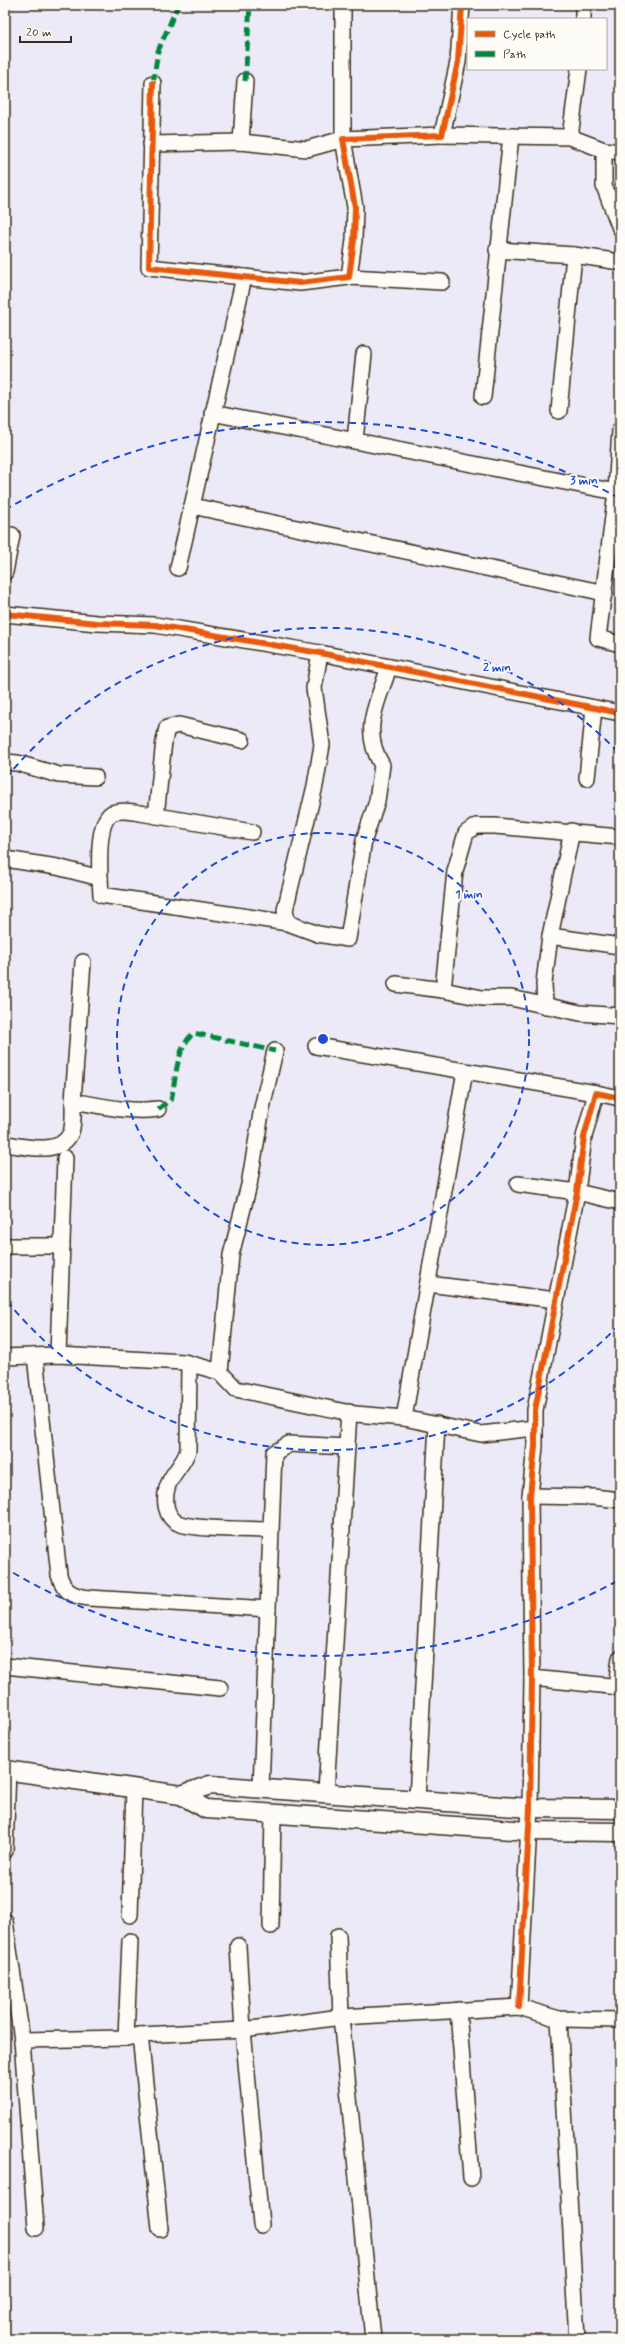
<svg xmlns="http://www.w3.org/2000/svg" width="625" height="2344" font-family="Mynerve,sans-serif">
<rect width="100%" height="100%" fill="#ebeaf6"/>
<filter id="ink" filterUnits="userSpaceOnUse"><feTurbulence type="fractalNoise" baseFrequency=".025" numOctaves="2"/><feDisplacementMap in="SourceGraphic" scale="8" xChannelSelector="R" yChannelSelector="G"/><feConvolveMatrix kernelMatrix="1 2 1 2 8 2 1 2 1" color-interpolation-filters="sRGB"/></filter>
<g filter="url(#ink)">
<g fill="none" stroke-linecap="round" stroke-linejoin="round">
<defs>
<g id="minor">
<polyline points="583,19 583,5"/>
<polyline points="153,83 149,267 300,283 349,277 354,240 355,207 343,139 442,135 458,62 462,5"/>
<polyline points="442,135 570,137 604,150 620,152"/>
<polyline points="570,137 579,69"/>
<polyline points="241,142 245,81"/>
<polyline points="151,144 241,142 307,149 343,139 343,5"/>
<polyline points="604,150 604,186 620,228"/>
<polyline points="497,250 574,255 620,262"/>
<polyline points="349,277 442,282"/>
<polyline points="483,397 511,136"/>
<polyline points="559,411 574,255"/>
<polyline points="212,413 616,492"/>
<polyline points="620,430 616,492 598,638 620,644"/>
<polyline points="355,440 364,354"/>
<polyline points="192,506 605,593"/>
<polyline points="178,568 244,277"/>
<polyline points="5,572 12,535"/>
<polyline points="5,614 97,623 155,625 320,653 620,713"/>
<path d="M320,653L314,688L322,745L315,786L285,910L288,923L318,934L348,939L364,840L377,801L382,765C360,729 378,703 389,667"/>
<polyline points="5,762 17,763 59,775 95,777"/>
<polyline points="587,778 594,708"/>
<polyline points="156,816 164,741 167,728 179,725 242,740"/>
<path d="M252,832L134,812C127,811 119,810 112,813C95,823 100,877 101,895L288,923"/>
<polyline points="5,859 57,867 100,878"/>
<polyline points="550,936 572,831"/>
<polyline points="396,984 443,990 455,871 466,833 476,826 495,826 620,837"/>
<polyline points="443,990 482,998 511,998 580,1013 620,1016"/>
<polyline points="545,1006 544,983 550,936 620,946"/>
<polyline points="316,1046 596,1093"/>
<polyline points="73,1101 83,962"/>
<path d="M5,1144C25,1146 61,1157 71,1132C74,1124 73,1110 73,1101C101,1106 130,1113 158,1109"/>
<polyline points="518,1184 577,1192 620,1202"/>
<polyline points="5,1246 62,1246"/>
<polyline points="428,1284 556,1300"/>
<polyline points="58,1355 65,1158"/>
<path d="M35,1356L59,1575C64,1591 71,1596 89,1598L268,1609"/>
<polyline points="5,1357 58,1355 184,1362 220,1372 236,1389 355,1414 404,1418 481,1434 535,1428"/>
<path d="M189,1364L188,1450C184,1465 171,1473 167,1488C164,1500 165,1517 178,1523C192,1530 251,1529 270,1530"/>
<polyline points="220,1372 231,1255 249,1185 262,1108 275,1051"/>
<polyline points="404,1418 465,1071"/>
<polyline points="530,1496 593,1497 620,1500"/>
<polyline points="5,1666 220,1688"/>
<polyline points="532,1678 620,1687"/>
<polyline points="616,1687 620,1658"/>
<polyline points="261,1788 274,1453 289,1444 347,1447"/>
<polyline points="326,1792 349,1412"/>
<polyline points="417,1799 437,1424"/>
<polyline points="5,1851 8,1770"/>
<polyline points="130,1915 134,1788"/>
<polyline points="5,1921 22,2040 36,2228"/>
<polyline points="271,1926 273,1813"/>
<polyline points="338,1936 341,2017 373,2339"/>
<polyline points="238,1946 243,2030 261,2225"/>
<polyline points="519,2007 530,1808 532,1678 530,1496 535,1446 535,1410 577,1192 584,1137 596,1093 620,1098"/>
<polyline points="458,2010 471,2178"/>
<polyline points="559,2019 577,2339"/>
<polyline points="140,2035 160,2229"/>
<polyline points="126,2038 130,1941"/>
<polyline points="22,2040 126,2038 140,2035 243,2030 341,2017 519,2007 559,2019 620,2020"/>
</g>
<g id="tertiary">
<polyline points="5,1770 181,1795 206,1809 528,1831 620,1832"/>
<polyline points="181,1795 210,1785 530,1808 620,1809"/>
</g>
</defs>
<use href="#minor" stroke="#3b2a1e" stroke-width="18"/>
<use href="#tertiary" stroke="#3b2a1e" stroke-width="21"/>
<use href="#minor" stroke="#fdfcf7" stroke-width="15"/>
<use href="#tertiary" stroke="#fdfcf7" stroke-width="18"/>
<g stroke="#00873e" stroke-width="5" stroke-dasharray="10 5" stroke-linecap="butt">
<polyline points="245,81 250,5"/>
<polyline points="153,83 158,51 178,5"/>
<path d="M158,1109L171,1100C176,1080 176,1047 194,1033L275,1051"/>
</g>
<defs>
<g id="cycleway">
<polyline points="153,83 149,267 300,283 349,277 354,240 355,207 343,139 442,135 458,62 462,5"/>
<polyline points="5,614 97,623 155,625 320,653 620,713"/>
<polyline points="519,2007 530,1808 532,1678 530,1496 535,1446 535,1410 577,1192 584,1137 596,1093 620,1098"/>
</g>
</defs>
<use href="#cycleway" stroke="#fdfcf7" stroke-width="8"/>
<use href="#cycleway" stroke="#e8590c" stroke-width="6"/>
</g>
</g>
<g fill="none" stroke="#1d4ed8" stroke-width="2" stroke-dasharray="7 5">
<circle cx="323" cy="1039" r="206"/>
<path d="M619 1325A411 411 0 0 1 6 1300M6 778A411 411 0 0 1 619 753"/>
<path d="M617 1581A617 617 0 0 1 5 1568M5 510A617 617 0 0 1 617 497"/>
</g>
<circle cx="323" cy="1039" r="6" fill="#1d4ed8" stroke="#fdfcf7" stroke-width="2"/>
<g font-size="12" text-anchor="middle" font-weight="bold" fill="#1d4ed8" stroke="#fdfcf7" stroke-width="4" stroke-linejoin="round" paint-order="stroke">
<text x="584" y="484">3 min</text>
<text x="497" y="671">2 min</text>
<text x="469" y="898">1 min</text>
</g>
<rect width="625" height="2344" fill="none" stroke="#fdfcf7" stroke-width="20"/>
<rect x="10" y="10" width="605" height="2324" fill="none" stroke="#3b2a1e" stroke-width="1.5" filter="url(#ink)"/>
<rect x="467" y="18" width="140" height="52" fill="#fdfcf7" stroke="#afa8a0"/>
<rect x="475" y="31" width="20" height="6" fill="#e8590c" stroke="#afa8a0"/>
<text x="503" y="38" font-size="12" fill="#3b2a1e">Cycle path</text>
<rect x="475" y="51" width="20" height="6" fill="#00873e" stroke="#afa8a0"/>
<text x="503" y="58" font-size="12" fill="#3b2a1e">Path</text>
<path d="M20 36v6h51v-6" fill="none" stroke="#3b2a1e" stroke-width="2"/>
<text x="26" y="36" font-size="12" fill="#3b2a1e" stroke="#fdfcf7" stroke-width="3" paint-order="stroke">20 m</text>
</svg>
